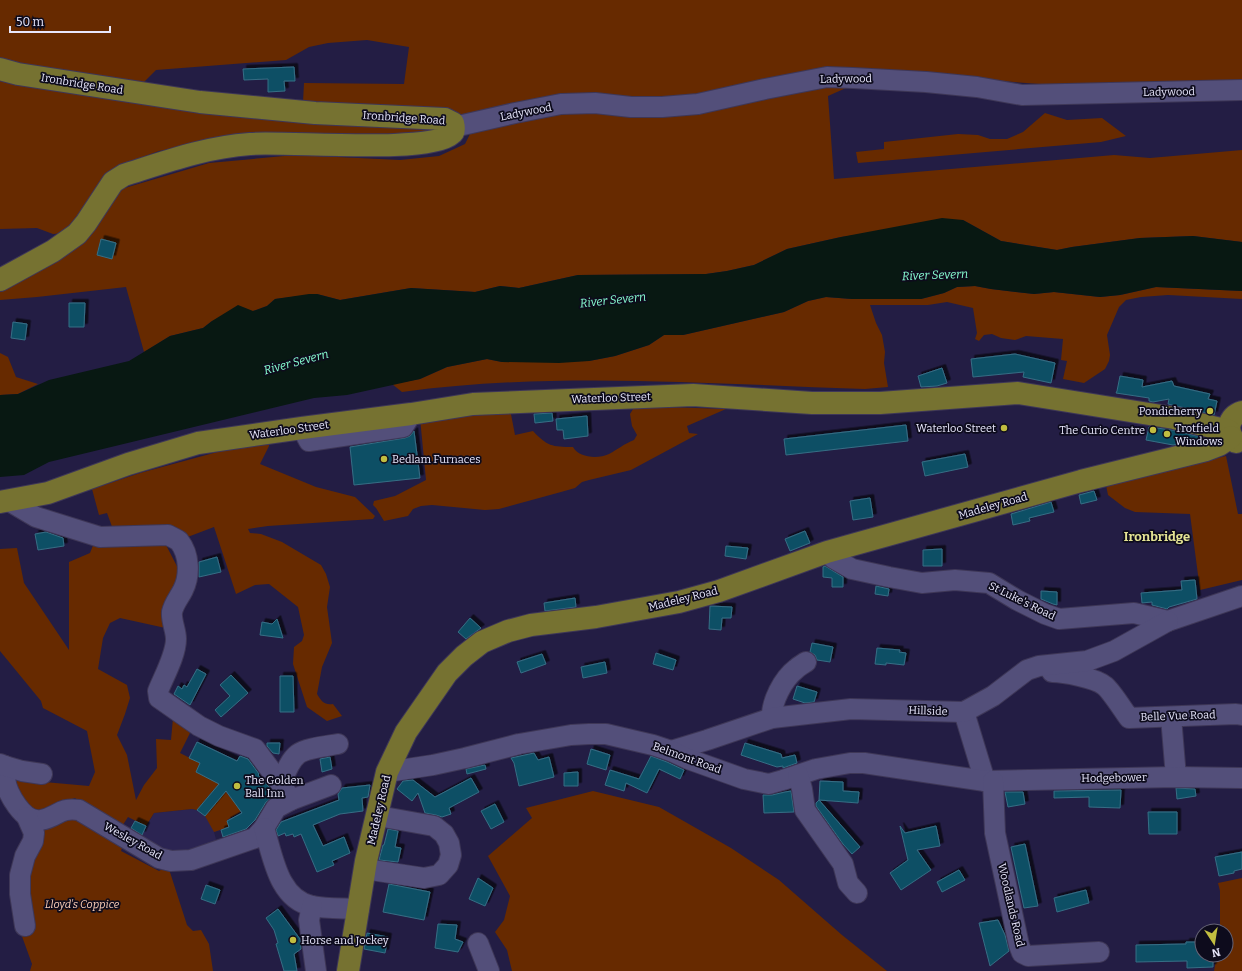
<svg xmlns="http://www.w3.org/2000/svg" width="1242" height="971" font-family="Bitter,serif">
<defs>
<filter id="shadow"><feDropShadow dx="3.5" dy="-3.5" stdDeviation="0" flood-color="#0009"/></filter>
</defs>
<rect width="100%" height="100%" fill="#231d44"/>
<polygon fill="#2b2452" points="248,759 256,776 264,772 269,786 279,798 265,811 257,805 245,809 227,820 229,827 214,832 217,843 177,857 140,838 154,813 192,809 197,810 205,816 226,792"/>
<g fill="#672a00">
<polygon points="0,0 1242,0 1242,84 1093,88 882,72 828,96 834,179 1114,155 1150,158 1242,150 1242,242 1193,236 1140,238 1072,247 1057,250 1001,241 963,220 841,237 787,249 754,265 727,271 706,274 578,275 519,288 500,286 475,292 411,288 340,300 317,294 275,299 267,306 253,311 212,321 203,328 170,336 144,352 126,287 37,297 0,300 0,292 31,276 118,190 209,163 295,155 400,160 439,156 465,144 471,132 303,102 304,83 404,84 409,47 367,40 328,43 309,47 286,60 156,70 143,83 66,74 0,59"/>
<polygon points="0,80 27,87 63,91 255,118 313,124 430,127 429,134 215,141 159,151 118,166 64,233 53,234 37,228 0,229"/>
<polygon points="1045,113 1067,120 1102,118 1126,136 1101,142 858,163 856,152 884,149 884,142 958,134 978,135 990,139 1007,139 1023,132"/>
<path d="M975,286L991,289L1034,294L1054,292L1100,297L1120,295L1156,287L1242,291V299L1168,295L1141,297L1126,300L1119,307L1107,335L1110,355L1109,361L1105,369L1084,383L1063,379L1067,361L1061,360L1063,339L1026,336L1015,340L1001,338L992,334L984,335L979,341L975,339L977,333L973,308L947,302L928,305H870L876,323L882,335L885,352L884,363L888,387L865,389C711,384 556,371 402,392L392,384L420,379L447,367L487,359L502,362L589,361L615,356L649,345L664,335H683L784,312L808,301L826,297L852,299H921L944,293L957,287Z"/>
<polygon points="0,353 8,357 16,377 38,384 18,394 0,395"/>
<path d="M635,406L726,409L687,426L689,433L698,434L631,470L589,480L582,482L575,488L561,492L499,509L485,510L432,505L421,506L413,509L408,516L384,521L376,508L373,505L374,501L395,496L426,480L420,418L510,409L515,435L533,431C547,446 552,447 573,447C579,458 598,459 609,454C618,449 624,444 634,440L637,435L632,426L630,414Z"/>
<path d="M269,438V446L260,464L316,487L355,497L375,516L373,519L268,526L248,529L250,533L261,534L282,542L321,565L326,574L330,587L327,607L332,643L322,667L317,694C322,702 324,705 333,704L342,716L327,721L307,707L293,664L294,647L302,641L304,635L298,607L269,584L255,585L236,594L214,527L185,538L114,532L107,513L99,515L92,489L140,473Z"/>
<polygon points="1226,456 1238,514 1242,514 1242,580 1200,590 1190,514 1135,512 1125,508 1108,495 1106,485"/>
<polygon points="94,543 166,545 182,576 170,629 120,618 110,623 103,638 98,669 127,685 130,698 125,714 117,735 127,755 136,800 144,785 157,768 156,739 171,740 173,718 192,729 180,753 200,763 196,772 229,786 226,792 230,797 245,809 227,820 229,827 214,832 205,816 219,799 211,793 197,810 192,809 154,813 146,826 128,817 119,831 75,798 30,813 20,802 13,776 33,781 89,786 95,772 87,731 43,708 41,701 0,651 0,549 17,548 24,583 69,650 69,562 90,553"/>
<polygon points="593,791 659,807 731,848 779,880 842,935 887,971 512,971 507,950 495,932 504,920 510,896 488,856 532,818 526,808"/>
<polygon points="69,815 124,843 121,851 159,871 168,866 187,925 193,931 201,930 209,944 213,971 30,971 32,964 15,917 27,837"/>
<polygon points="1242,878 1242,971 1214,971 1217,955 1226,955 1226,931 1220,931 1220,891 1218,883"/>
</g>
<polygon fill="#081812" points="942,218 963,220 1001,241 1057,250 1072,247 1140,238 1193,236 1242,242 1242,291 1156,287 1120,295 1100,297 1054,292 1034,294 991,289 975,286 957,287 944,293 921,299 852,299 826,297 808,301 784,312 683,335 664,335 649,345 615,356 589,361 559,363 502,362 487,359 447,367 420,379 347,395 314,398 49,462 24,475 0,477 0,395 18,394 49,380 129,361 170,336 203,328 212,321 238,305 253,311 267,306 275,299 309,294 317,294 340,300 411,288 475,292 500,286 519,288 578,275 706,274 727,271 754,265 787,249 841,237"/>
<g fill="#114f65" stroke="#356e85" filter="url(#shadow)">
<polygon points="294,67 295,81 284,81 285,91 268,92 268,79 244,80 243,69"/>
<polygon points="101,239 116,243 112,259 97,255"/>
<polygon points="69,303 85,303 84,327 69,327"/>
<polygon points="13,322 27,324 25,340 11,338"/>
<polygon points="1015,354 1055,363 1051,383 1023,377 1024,372 973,377 971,359"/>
<polygon points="942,368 947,383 937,386 921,387 918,376"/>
<polygon points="1120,376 1143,380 1142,387 1172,381 1174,386 1210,394 1208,399 1217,401 1214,415 1168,404 1169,399 1153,402 1149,401 1149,398 1116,393 1117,391"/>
<polygon points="552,413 553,421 535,423 534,414"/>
<polygon points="587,416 588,436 564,439 563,430 557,430 556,419"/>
<polygon points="906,425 908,441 786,455 784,439"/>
<polygon points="1149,427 1172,430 1201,437 1200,439 1173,445 1146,440"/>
<polygon points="414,431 420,478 354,485 350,447 405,438 410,436"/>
<polygon points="965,454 968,467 925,476 922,462"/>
<polygon points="1094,491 1097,500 1081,504 1079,495"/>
<polygon points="870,498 873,517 853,520 850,501"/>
<polygon points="1051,502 1054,512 1029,518 1030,521 1013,525 1011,514"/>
<polygon points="805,531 810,543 790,551 785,539"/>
<polygon points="46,532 63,538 64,546 38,550 35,534"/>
<polygon points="726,546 748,548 746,559 725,556"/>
<polygon points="942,549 942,566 923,566 923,550"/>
<polygon points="217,557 221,572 199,577 199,562"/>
<polygon points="825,566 843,577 843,587 832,587 832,578 823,577 823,567"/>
<polygon points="1195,580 1197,599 1169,607 1167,609 1152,605 1152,602 1142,603 1141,593 1182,590 1181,581"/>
<polygon points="876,586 889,589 888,596 875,594"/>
<polygon points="1041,591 1057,592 1057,605 1053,604 1041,599"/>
<polygon points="575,598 576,607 545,611 544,603"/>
<polygon points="710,606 732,607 731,618 722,618 721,630 709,629"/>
<polygon points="470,618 481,628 466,639 458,632"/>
<polygon points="277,619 283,638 260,635 262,622 272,624"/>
<polygon points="812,643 833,647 830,662 817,660 815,655 810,652"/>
<polygon points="877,648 900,650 899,652 906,653 904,665 886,663 886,665 875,664"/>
<polygon points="656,653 676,660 673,670 653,664"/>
<polygon points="542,654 546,664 521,673 517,662"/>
<polygon points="605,662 607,673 583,678 581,667"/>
<polygon points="197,669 206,674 190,705 174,694 178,686 182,689 184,685 187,687"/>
<polygon points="231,675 248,693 221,717 215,710 230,696 220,685"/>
<polygon points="280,676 293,676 294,712 280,712"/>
<polygon points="797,686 817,692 814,702 805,703 793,699"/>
<polygon points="197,742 237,761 240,756 248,759 259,774 258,775 271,789 272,796 275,796 266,802 255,820 246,829 223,837 221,830 229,827 227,821 242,813 226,791 205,816 197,810 219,784 196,772 200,763 189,758"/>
<polygon points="267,743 280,743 279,754 273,753 267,746"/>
<polygon points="745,743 781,754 782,758 795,755 797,763 783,768 783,766 777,767 741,755"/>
<polygon points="591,749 610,755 606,770 587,764"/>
<polygon points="534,753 538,760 549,757 554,777 519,786 514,763 511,758"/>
<polygon points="651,756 667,762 684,770 680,779 659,769 647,793 626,783 624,791 605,785 610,770 639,779"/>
<polygon points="330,757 332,769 322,772 320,759"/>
<polygon points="485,765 486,769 467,774 466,769"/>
<polygon points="578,772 578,786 564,786 564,773"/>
<polygon points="471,778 479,792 449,808 451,814 442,817 436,815 425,813 418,793 412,801 397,789 403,781 413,780 435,797"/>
<polygon points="820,781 843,782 843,791 859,792 858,803 819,800"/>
<polygon points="370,785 368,797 362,798 363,811 340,814 313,825 323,846 344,837 350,853 332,861 334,865 317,872 301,834 294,837 293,834 286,836 285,833 278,836 276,830 281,822 339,800 338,794 342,788"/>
<polygon points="1176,788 1195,789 1196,796 1177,799"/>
<polygon points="1121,790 1120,808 1089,807 1089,797 1054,798 1054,791"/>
<polygon points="791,791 794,812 764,813 763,795 772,795 785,792"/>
<polygon points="1005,792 1023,792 1025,804 1008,807"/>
<polygon points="819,800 860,847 852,854 843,844 816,806 816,803"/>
<polygon points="495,804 504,822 491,829 481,811"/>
<polygon points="1148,812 1177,812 1177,834 1149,834"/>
<polygon points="135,821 146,826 142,835 131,828"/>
<polygon points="900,826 905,833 936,826 940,846 917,850 931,870 901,890 890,873 908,860"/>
<polygon points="388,829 398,831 395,847 401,848 398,862 379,860 383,845 384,845"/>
<polygon points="1025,844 1038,906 1024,908 1011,847"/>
<polygon points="1242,852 1242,869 1234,871 1234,873 1219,876 1215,857"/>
<polygon points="959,870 965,880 942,892 937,882"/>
<polygon points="478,878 493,888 485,906 469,899"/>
<polygon points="389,884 430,892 424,920 383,912"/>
<polygon points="206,885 220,890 215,904 201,899"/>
<polygon points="1086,890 1089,903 1057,912 1054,898"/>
<polygon points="278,909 300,939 301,949 294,954 297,971 284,971 276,944 278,943 274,930 266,918"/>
<polygon points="998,920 1005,935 1009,951 990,966 979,923"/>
<polygon points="438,924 457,925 455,939 463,942 458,952 435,948"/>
<polygon points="367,933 388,937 385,953 364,949"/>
<polygon points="1186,942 1202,942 1202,955 1213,955 1213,967 1187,968 1187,961 1136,962 1136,945 1186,944"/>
</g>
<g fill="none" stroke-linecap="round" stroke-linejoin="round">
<defs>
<g id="minor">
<polyline points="454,127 515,113 561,104 595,103 631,107 662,107 698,104 765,89 827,77 853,78 926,82 977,87 1022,95 1242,90"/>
<polyline points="302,428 309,441 403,427 411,414"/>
<path d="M9,501L36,517L100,537L168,535C172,537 176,539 179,541C190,555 190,576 183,590C179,598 174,603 172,612C171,621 176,630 176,639C176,655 164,676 158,691L159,698L199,726L219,736L255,749L281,784L291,800"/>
<polyline points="827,552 833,558 852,569 889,577 922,583 955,580 989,583 1017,600 1045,614 1059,619 1134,613 1168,621 1242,596"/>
<path d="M1052,672C1063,672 1096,678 1105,686C1112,692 1123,710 1129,718L1236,714L1242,715"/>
<polyline points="964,712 985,781"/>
<polyline points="1171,717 1176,777"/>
<path d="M772,718C771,702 783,679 796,669C799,666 803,664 806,662"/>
<polyline points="671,751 707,740 772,718 851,709 964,712 993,696 1027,670 1039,666 1087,661 1114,651 1168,621"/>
<path d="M0,764L5,766C5,770 4,775 5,779C7,793 23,823 41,820C58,817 59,807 79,810L159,858L171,861L191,860L255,838L264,828L276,808L291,800L331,785"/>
<polyline points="5,766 22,771 42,774"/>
<polyline points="387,772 433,765 465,758 519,744 571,735 589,734 606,734 653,745 671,751 688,759 744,779 769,784 783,780 816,769 850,763 864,763 985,781 1176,777 1242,778"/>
<polyline points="798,775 802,789 805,810 843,864 848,883 857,893"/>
<polyline points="993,781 995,833 1019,945 1022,953 1028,956 1099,952"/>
<path d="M281,784C285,774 289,761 298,754C306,748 327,746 338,744"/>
<path d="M264,828C273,856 278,899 312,906C326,909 345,908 359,909"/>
<polyline points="365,869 424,878 439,875 448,865 451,855 449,843 444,834 434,826 378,816"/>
<polyline points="312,906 309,920 316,971"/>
<polyline points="25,926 20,894 20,875 25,856 33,841 34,833 27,817"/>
<polyline points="478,943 489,971"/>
</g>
<g id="major">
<path d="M0,69L18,74L200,102L315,113L445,119L453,123C454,127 455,132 451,134C429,154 287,141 250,144C206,147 165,162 124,175L113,182L86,223L77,234L53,251L0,280"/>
<path d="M1236,442C1225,432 1228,416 1242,412"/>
<polyline points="0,502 48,493 128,464 198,443 302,428 411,414 473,404 693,395 812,403 880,403 1018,393 1174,418 1229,431"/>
<polyline points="348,971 366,861 387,772 406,732 447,673 464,656 482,642 508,631 531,625 596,617 679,602 719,591 827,552 1081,481 1206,450 1219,445 1231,437"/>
</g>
</defs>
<use href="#minor" stroke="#3e3757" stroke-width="22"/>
<use href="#major" stroke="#3e3757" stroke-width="24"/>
<use href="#minor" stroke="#534f7a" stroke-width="20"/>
<use href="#major" stroke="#767231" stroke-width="22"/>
</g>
<g fill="#c1bd40" stroke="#0d0b1c" stroke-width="1.5">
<circle cx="1210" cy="411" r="4"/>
<circle cx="1004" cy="428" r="4"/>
<circle cx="1153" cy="430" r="4"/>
<circle cx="1167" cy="434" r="4"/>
<circle cx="384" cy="459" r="4"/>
<circle cx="237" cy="786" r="4"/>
<circle cx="293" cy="940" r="4"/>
</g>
<g text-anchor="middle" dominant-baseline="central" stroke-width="3.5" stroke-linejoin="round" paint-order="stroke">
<g font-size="11" fill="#e8e7fc" stroke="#0d0b1c">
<text transform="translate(846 79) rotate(-1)">Ladywood</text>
<text transform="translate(82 84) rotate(9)">Ironbridge Road</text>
<text transform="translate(1169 92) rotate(-1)">Ladywood</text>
<text transform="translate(526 112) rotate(-11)">Ladywood</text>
<text transform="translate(404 118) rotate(4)">Ironbridge Road</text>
<text transform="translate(611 398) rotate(-2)">Waterloo Street</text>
<text transform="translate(289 430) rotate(-8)">Waterloo Street</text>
<text transform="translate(993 506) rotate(-16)">Madeley Road</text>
<text transform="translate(683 599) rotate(-14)">Madeley Road</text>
<text transform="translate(1022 601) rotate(26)">St Luke's Road</text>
<text transform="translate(928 711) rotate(2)">Hillside</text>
<text transform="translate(1178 716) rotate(-2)">Belle Vue Road</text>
<text transform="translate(687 758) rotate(20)">Belmont Road</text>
<text transform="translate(1114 778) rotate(-1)">Hodgebower</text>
<text transform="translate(379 810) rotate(-77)">Madeley Road</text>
<text transform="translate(133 841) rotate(29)">Wesley Road</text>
<text transform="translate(1011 905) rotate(77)">Woodlands Road</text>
</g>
<g font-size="11" fill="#e8e7fc" stroke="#0d0b1c" text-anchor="start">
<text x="1202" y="411" text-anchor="end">Pondicherry</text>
<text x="996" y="428" text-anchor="end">Waterloo Street</text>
<text x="1175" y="428">Trotfield<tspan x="1175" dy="13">Windows</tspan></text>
<text x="1145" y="430" text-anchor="end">The Curio Centre</text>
<text x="392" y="459">Bedlam Furnaces</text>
<text x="245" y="780">The Golden<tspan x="245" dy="13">Ball Inn</tspan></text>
<text x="301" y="940">Horse and Jockey</text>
</g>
<g font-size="11" font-style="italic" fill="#fbcdb6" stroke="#0d0b1c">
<text x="82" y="904">Lloyd's Coppice</text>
</g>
<g font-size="12" font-style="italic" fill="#86fbd0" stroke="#0d0b1c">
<text transform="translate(935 275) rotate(-2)">River Severn</text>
<text transform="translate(613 300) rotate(-6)">River Severn</text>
<text transform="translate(296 362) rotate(-15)">River Severn</text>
</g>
<g font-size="13" font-weight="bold" fill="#e4e394" stroke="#0d0b1c">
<text x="1157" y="536">Ironbridge</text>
</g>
</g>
<g transform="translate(1214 943) rotate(168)"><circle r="19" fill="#0d0b1c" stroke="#656376"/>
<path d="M0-3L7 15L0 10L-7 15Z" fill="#c1bd40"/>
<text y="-6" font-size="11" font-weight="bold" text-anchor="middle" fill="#e8e7fc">N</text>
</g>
<path d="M10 26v6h100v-6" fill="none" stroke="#e8e7fc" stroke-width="2"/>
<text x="16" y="26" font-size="12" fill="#e8e7fc" stroke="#0d0b1c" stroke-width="3" paint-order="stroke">50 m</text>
</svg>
